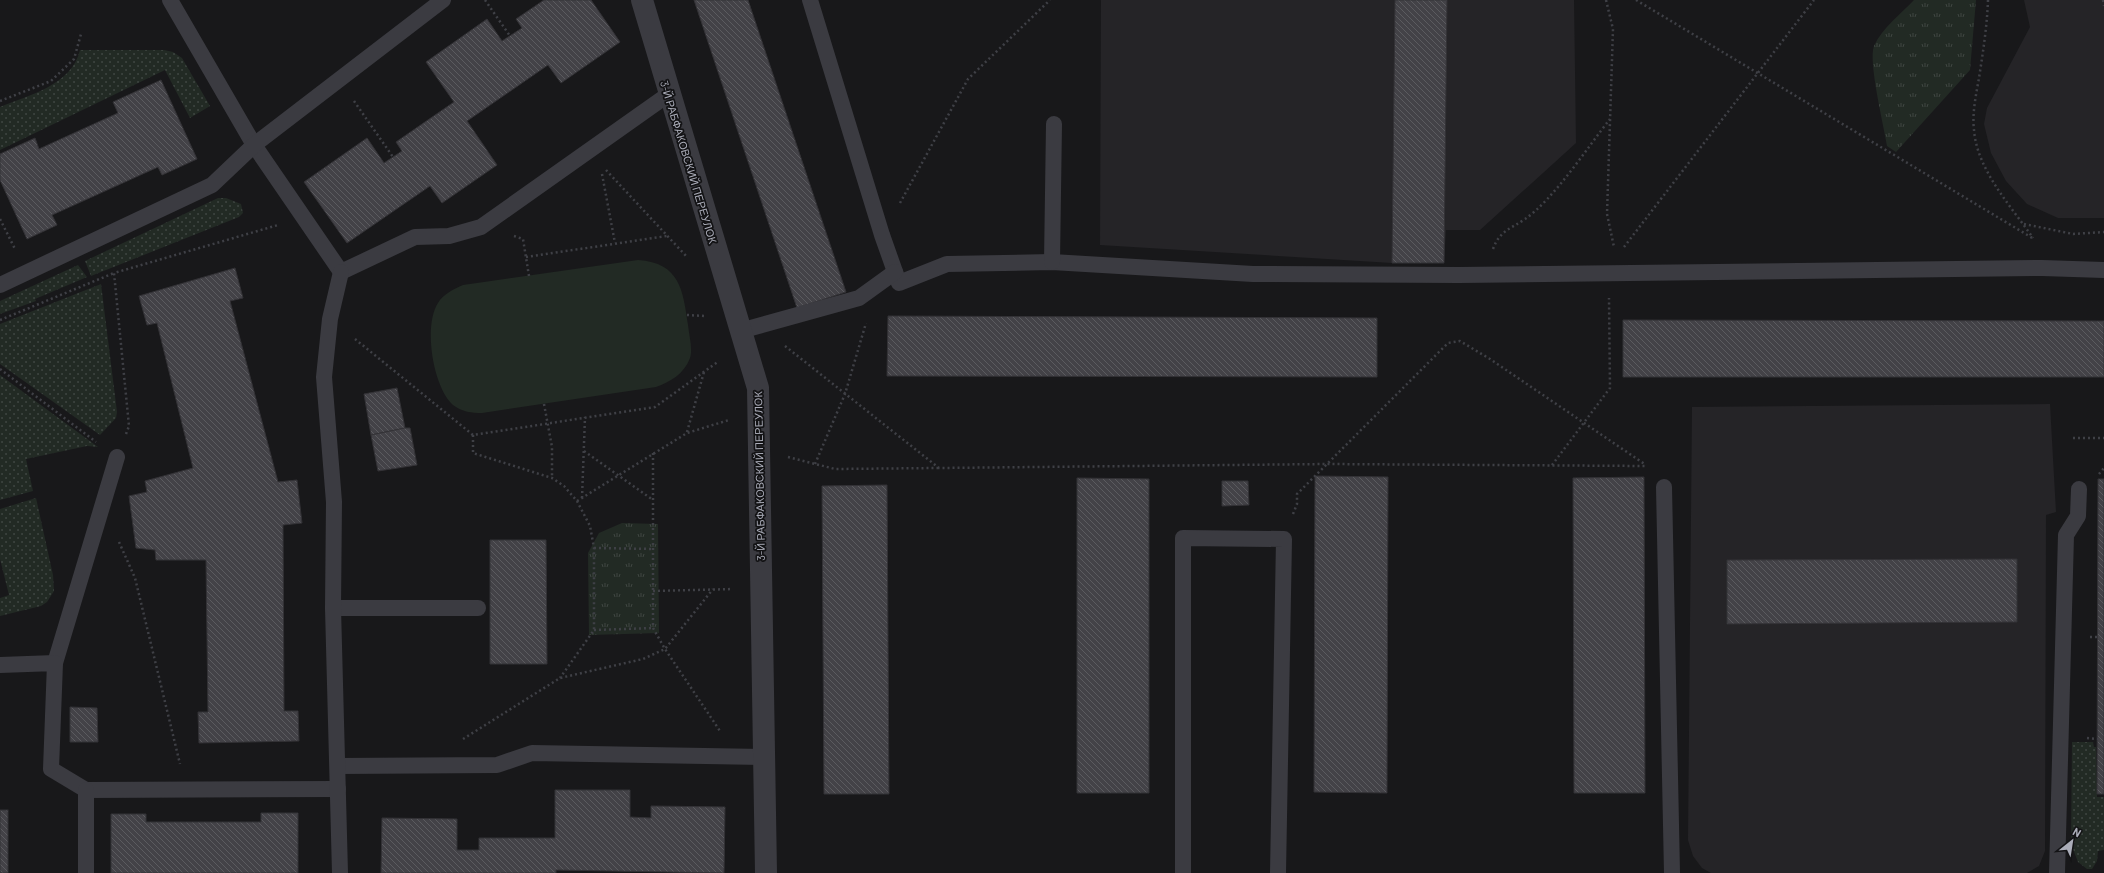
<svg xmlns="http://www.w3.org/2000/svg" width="2104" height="873" font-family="Barlow,sans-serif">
<defs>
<pattern id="grass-dots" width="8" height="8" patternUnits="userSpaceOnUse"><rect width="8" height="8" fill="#222a24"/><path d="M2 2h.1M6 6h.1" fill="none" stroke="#3f4642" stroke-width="1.8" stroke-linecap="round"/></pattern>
<pattern id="park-tufts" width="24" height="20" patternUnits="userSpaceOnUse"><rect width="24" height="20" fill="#222a24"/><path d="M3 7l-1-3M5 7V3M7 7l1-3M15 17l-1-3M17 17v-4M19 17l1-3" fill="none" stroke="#3f4642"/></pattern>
<pattern id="building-back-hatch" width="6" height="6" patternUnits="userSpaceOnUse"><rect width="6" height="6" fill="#434247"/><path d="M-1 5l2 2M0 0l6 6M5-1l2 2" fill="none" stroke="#5b5b5f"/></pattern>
</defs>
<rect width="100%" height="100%" fill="#18181a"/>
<g fill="#252427">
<polygon points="1101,0 1574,0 1576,143 1480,230 1446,230 1444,263 1392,263 1100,245"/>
<polygon points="2024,0 2104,0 2104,218 2058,218 2027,204 2006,181 1991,153 1984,124 1987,108 2030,27"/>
<polygon points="2050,404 2056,512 2046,515 2045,851 2039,866 2027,873 1711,873 1702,868 1693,856 1688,840 1692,407"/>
</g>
<g fill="url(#grass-dots)">
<path d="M80,50H164L173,52L182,58L210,106L190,118L165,70L0,150V107C29,95 72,85 80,50Z"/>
<polygon points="218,198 226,198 241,204 243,213 239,217 91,276 85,261"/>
<polygon points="78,265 87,277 35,299 36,301 0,314 0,301"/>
<polygon points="101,284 117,412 116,418 100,435 0,364 0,324"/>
<polygon points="0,375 98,447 87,446 26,459 33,491 0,500"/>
<polygon points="36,498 53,575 54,591 47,602 41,606 0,616 0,598 9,595 0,559 0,509"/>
<polygon points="2072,742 2093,742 2094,747 2096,747 2097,797 2104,797 2104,850 2098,851 2097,861 2092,869 2087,869 2078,862 2071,844"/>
</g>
<g fill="url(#park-tufts)">
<path d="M1914,0H1976L1970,70L1896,152L1887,146C1884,126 1868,62 1874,46C1882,28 1901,14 1914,0Z"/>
<polygon points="622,523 658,524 659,633 589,635 588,553 599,533"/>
</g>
<path fill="#222a24" d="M638,260C680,263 683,290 688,325C689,335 693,349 690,358C684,374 670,382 656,387L482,413C472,413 462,412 453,405C433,387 423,326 438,303C443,294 454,289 463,285Z"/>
<g fill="url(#building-back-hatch)" stroke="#333236">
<polygon points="544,0 591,0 620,42 561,83 548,65 467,121 497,165 442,203 430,186 347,243 304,182 367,138 384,163 402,151 396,142 454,102 426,62 487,19 502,41 522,28 516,19"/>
<polygon points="694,0 748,0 846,292 797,308"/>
<polygon points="1395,0 1447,0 1444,263 1392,263"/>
<polygon points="161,80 197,159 162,175 158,167 52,215 57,225 27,239 0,180 0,154 35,138 39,149 118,113 113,102"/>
<polygon points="235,268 243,298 230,301 278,482 297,480 302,523 283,525 284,711 298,711 299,741 199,743 198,712 208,712 206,560 156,560 155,550 136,548 129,496 147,492 145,481 193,468 157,323 147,325 139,296"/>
<polygon points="888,316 1377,318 1377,377 887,376"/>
<polygon points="1623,320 2104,321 2104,377 1623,377"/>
<polygon points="397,388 405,428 371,435 364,394"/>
<polygon points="405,428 410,428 417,465 378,471 371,435"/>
<polygon points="1315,476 1388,477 1387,793 1314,792"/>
<polygon points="1644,477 1645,793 1574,793 1573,478"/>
<polygon points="1077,478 1149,479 1149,793 1077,793"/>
<polygon points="2098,479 2104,479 2104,794 2097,794"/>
<polygon points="1222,481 1248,481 1249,505 1222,506"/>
<polygon points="887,485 889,794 824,794 822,486"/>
<polygon points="490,540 546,540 547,664 490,664"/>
<polygon points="2017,559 2017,622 1727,624 1727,560"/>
<polygon points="70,707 97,708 98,742 70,742"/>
<polygon points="555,790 630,790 630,817 651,818 651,806 725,807 724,873 556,870 556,873 381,873 382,818 457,819 457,850 479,850 479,838 555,838"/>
<rect x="0" y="810" width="8" height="63"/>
<polygon points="261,813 298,813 298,873 111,873 111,814 146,814 146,822 261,822"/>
</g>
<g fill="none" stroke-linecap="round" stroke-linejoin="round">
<g stroke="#3f4046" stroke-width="2.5" stroke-dasharray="2 3" stroke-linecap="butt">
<polyline points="485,0 510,36"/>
<polyline points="1606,0 1613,29 1607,214 1614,247"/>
<polyline points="1636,0 2034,239"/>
<path d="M1988,0C1987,27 1983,52 1979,78C1976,95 1972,113 1974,130C1977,170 2011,206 2033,238"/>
<polyline points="2103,0 2104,6"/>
<polyline points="0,101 51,81 74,59 81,34"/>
<polyline points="354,101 393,157"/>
<polyline points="606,170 687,257"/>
<polyline points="602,174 615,243"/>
<polyline points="900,203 968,79 1050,0"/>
<polyline points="0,219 15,249"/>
<polyline points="2024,224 2073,234 2104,232"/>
<polyline points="514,236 523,239 529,276"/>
<polyline points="1624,247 1814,0"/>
<path d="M1493,249C1500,230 1511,229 1525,219C1554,199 1587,148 1610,119"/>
<polyline points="526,257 667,236"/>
<polyline points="687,315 705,316"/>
<polyline points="0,320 114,273"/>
<polyline points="355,339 473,435 655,407 719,361"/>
<polyline points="785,346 939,468 1327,464 1647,466"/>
<polyline points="0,369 96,442"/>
<polyline points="544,404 552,447 552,478"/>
<polyline points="687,432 704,372"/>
<polyline points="126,434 129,426 114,273 278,225"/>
<polyline points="473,435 473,453 552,478 564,486 577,501 590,526 594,548 594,630 560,678"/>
<polyline points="2073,438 2104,438"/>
<polyline points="584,451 653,500"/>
<polyline points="653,453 653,628 665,649 720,731"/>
<polyline points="788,457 835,469 939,468"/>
<polyline points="815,464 845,394 866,323"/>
<polyline points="1552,465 1610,388 1609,298"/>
<polyline points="2099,474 2104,468"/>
<polyline points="582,498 585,417"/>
<polyline points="577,501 687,433 729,420"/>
<polyline points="1293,514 1297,504 1297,494 1448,343 1460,341 1490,359 1646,465"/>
<polyline points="119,542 135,578 180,764"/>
<polyline points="594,548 654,549"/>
<polyline points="653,591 733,589"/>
<polyline points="594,630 653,628"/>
<polyline points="2090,637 2097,637"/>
<polyline points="2087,738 2098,739"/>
<polyline points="463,739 560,678 643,659 665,649 713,589"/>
</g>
<g stroke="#3b3b41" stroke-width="16">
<polyline points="170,0 254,145 341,272 415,237 449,236 481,227 669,94"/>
<polyline points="810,0 882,235 899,283 947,264 1052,262 1253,274 1459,275 2042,268 2104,270"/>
<polyline points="1052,262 1054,124"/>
<polyline points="0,285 212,185 254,145 443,0"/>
<polyline points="740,331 859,298 895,272"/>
<polyline points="1664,487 1672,873"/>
<polyline points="333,608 478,608"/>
<polyline points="55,663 117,457"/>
<polyline points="0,665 55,663 51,769 86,790 338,789"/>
<polyline points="338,766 497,765 532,753 763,757"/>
<polyline points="86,873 86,790"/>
<polyline points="340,873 333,608 334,502 324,377 330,319 341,272"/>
<polyline points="1183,873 1183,538 1284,539 1278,873"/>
<polyline points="2057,873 2066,535 2078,516 2079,489"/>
</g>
<polyline stroke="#3b3b41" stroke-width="22" points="642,0 758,388 766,873"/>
</g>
<g text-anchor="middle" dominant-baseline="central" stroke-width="3.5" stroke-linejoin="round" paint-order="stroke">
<g font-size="11" fill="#abadb9" stroke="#131315">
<text transform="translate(689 162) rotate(73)">3-Й РАБФАКОВСКИЙ ПЕРЕУЛОК</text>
<text transform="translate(759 476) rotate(-91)">3-Й РАБФАКОВСКИЙ ПЕРЕУЛОК</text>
</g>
</g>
<g transform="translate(2072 841) rotate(30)" stroke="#131315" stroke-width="3" paint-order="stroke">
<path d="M0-3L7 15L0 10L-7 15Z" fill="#abadb9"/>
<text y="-6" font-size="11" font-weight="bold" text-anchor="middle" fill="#abadb9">N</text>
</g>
</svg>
